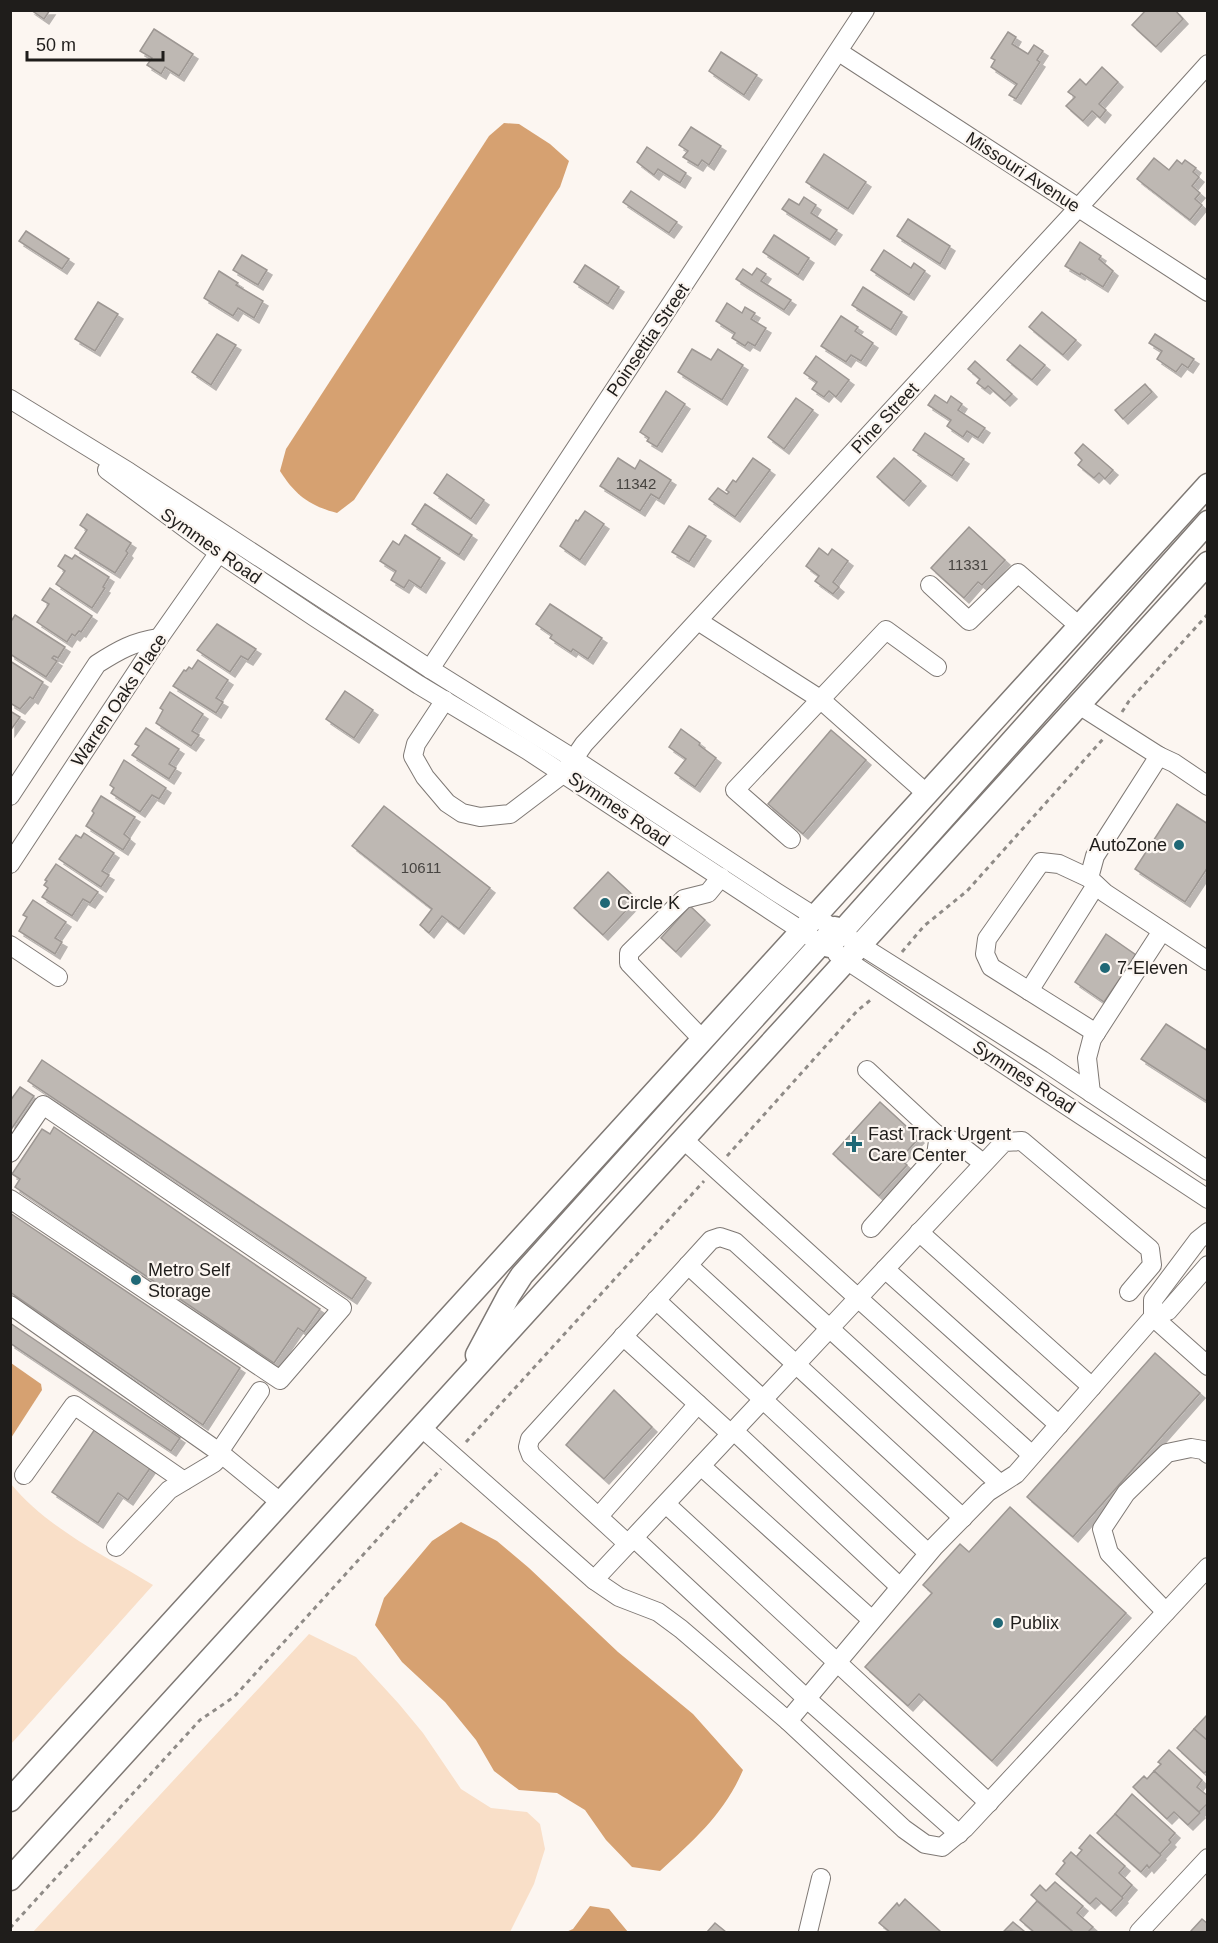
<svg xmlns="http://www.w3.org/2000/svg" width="1218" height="1943" font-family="Arial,sans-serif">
<defs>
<filter id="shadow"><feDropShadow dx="5" dy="5" stdDeviation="0" flood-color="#0004"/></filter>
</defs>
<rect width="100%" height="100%" fill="#fcf6f1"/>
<g fill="#f9dfc8">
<path d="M11,1484C47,1528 104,1555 153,1585L11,1744Z"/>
<polygon points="309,1634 356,1657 399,1704 423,1733 461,1789 491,1808 527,1812 540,1824 545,1849 534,1884 510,1932 33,1932"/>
</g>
<g fill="#d6a171">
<path d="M504,123L519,124L550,144L569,161L560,187L354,500L337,513C310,506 295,495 280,471L286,449L489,136Z"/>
<polygon points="11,1363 41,1384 42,1390 11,1438"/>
<path d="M461,1522L497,1541L529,1568L618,1652L693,1714L743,1770C724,1814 695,1839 660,1871L632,1867L606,1840L585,1810L557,1793L519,1790L494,1771L476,1740L445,1702L402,1662L375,1625L384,1598L432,1541Z"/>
<polygon points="590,1906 609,1909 628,1932 566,1932 573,1929"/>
</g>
<g fill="#beb8b3" stroke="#9d9793" stroke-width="1.5" filter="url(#shadow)">
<polygon points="31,10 50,10 44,19"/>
<polygon points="1146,10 1175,10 1183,19 1156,47 1132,25"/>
<polygon points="154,29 193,54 179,76 165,67 161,74 147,65 152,58 140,51"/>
<polygon points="1008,32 1016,37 1012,44 1028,54 1034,45 1043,51 1037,60 1040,62 1016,99 1009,95 1017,84 991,67 995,60 991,58"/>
<polygon points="721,52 757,75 744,95 709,71"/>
<polygon points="1102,67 1118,82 1099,104 1106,110 1100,118 1092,111 1083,121 1066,106 1075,97 1068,92 1080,79 1086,85"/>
<polygon points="691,127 721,146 709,165 702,160 698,166 683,157 688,151 679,145"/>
<polygon points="647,147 686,173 680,183 658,169 654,175 637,162"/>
<polygon points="824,154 866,182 848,209 806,182"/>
<polygon points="1154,158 1169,170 1177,160 1182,164 1185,160 1196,168 1193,172 1199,177 1192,186 1200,193 1195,199 1202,205 1190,220 1137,179"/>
<polygon points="631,191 677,222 669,233 623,202"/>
<polygon points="804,197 816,205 811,213 837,230 830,240 782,209 789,199 799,205"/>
<polygon points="908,219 950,246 940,264 897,236"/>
<polygon points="26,231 69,259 62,269 19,241"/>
<polygon points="774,235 809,258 798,275 763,252"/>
<polygon points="1080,242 1101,256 1099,259 1113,271 1103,287 1081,273 1080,275 1065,266"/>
<polygon points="884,250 911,268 914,263 925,271 909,295 871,270"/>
<polygon points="242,255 267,270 258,285 233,270"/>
<polygon points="585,265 619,287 608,304 574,282"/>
<polygon points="757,268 766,274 761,281 791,300 784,310 736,279 743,269 752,275"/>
<polygon points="219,271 238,283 236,285 263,301 254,318 238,308 233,316 204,298"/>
<polygon points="863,287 902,312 891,330 852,305"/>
<polygon points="98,302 118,314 95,351 75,339"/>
<polygon points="727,303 742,313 745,307 755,313 751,319 766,328 755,346 748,342 745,346 732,338 735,333 716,321"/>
<polygon points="1042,312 1076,340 1063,355 1029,327"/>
<polygon points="841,316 858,327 855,331 873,343 861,361 851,355 846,362 821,346"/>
<polygon points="217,334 236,345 211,385 192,372"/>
<polygon points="1155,334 1194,359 1188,368 1182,364 1176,372 1157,359 1162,351 1149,343"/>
<polygon points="1020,345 1045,365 1032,380 1007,360"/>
<polygon points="692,349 711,360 718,349 743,365 722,400 678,372"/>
<polygon points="816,356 849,380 836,397 829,391 824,397 812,389 817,382 804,373"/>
<polygon points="975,361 1012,394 1005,401 988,386 985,389 977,383 980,379 968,369"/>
<polygon points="1145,384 1152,392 1123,419 1115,410"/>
<polygon points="666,391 685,404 657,447 647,441 649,438 640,432"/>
<polygon points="935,395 947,403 951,396 962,404 958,410 985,428 978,438 967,431 963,437 947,426 951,420 928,405"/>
<polygon points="796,398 813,410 784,449 768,437"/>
<polygon points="925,433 964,459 952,476 913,450"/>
<polygon points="1083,444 1113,470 1105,479 1099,473 1094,478 1078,465 1082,460 1075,453"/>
<polygon points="618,458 635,469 640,460 671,480 659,499 651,494 640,511 600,486"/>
<polygon points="753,458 770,470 735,517 709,499 718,488 727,494 729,492 726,490 733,480 736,482"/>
<polygon points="894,458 921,481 904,501 877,477"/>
<polygon points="447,474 484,500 471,519 434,493"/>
<polygon points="425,504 472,535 459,555 412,524"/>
<polygon points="585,511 604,524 580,560 560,546 576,520 578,521"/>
<polygon points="87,514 131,543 126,551 128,553 115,573 75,548 87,530 80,525"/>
<polygon points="689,526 706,536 689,562 672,552"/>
<polygon points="969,527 1005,560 982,585 978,582 964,598 931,568"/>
<polygon points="405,535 440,558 421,588 409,580 404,588 391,580 396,571 380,561 393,541 399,545"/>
<polygon points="819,548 828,555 832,549 848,561 833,582 839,587 833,594 815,581 819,576 806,566"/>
<polygon points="65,555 72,559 75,555 109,577 103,587 105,588 92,608 56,584 65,571 58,566"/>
<polygon points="50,588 92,616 81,632 79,631 75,636 72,634 67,642 37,622 49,604 42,600"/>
<polygon points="550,604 602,638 588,659 573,649 571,652 550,638 552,635 536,624"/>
<polygon points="15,615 65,647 58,658 54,656 52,658 57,661 46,677 10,654 10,623"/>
<polygon points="217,624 256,649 248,660 241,656 230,672 197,650"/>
<polygon points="198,660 228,680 216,698 223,702 216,713 173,686 184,670 186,671 189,667 192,669"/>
<polygon points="10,661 43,682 33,699 30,697 20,709 10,703"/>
<polygon points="345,691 373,710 354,738 326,719"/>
<polygon points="170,692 203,714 192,731 199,735 191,746 156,723 163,710 160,708"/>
<polygon points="10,711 20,717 10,731"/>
<polygon points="146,728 179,749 169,764 176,768 169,779 132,755 139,746 135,744"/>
<polygon points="681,729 700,743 699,745 716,758 695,787 675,773 686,759 669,747"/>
<polygon points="831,730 866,760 803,834 768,804"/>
<polygon points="124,760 166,788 159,799 152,795 140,812 111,793 114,788 110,785"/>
<polygon points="101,796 135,817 124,834 130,839 123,850 86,826 94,813 92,811"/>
<polygon points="1177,804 1208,824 1208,867 1185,902 1135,869"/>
<polygon points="384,806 490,888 459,929 442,916 429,933 420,925 432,909 352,846"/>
<polygon points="84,833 114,853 102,871 109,875 101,887 59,859 76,835 81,838"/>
<polygon points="56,864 98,892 90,903 83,899 72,916 42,897 48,888 44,885 47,881 45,880"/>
<polygon points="608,872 637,899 603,935 574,908"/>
<polygon points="33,900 66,922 55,938 62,942 55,954 19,931 27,917 23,915"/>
<polygon points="690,906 705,920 676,952 661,938"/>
<polygon points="1106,934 1136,955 1104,1002 1075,982"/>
<polygon points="1166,1024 1208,1051 1208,1102 1141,1059"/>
<polygon points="42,1060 366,1278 352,1299 28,1081"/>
<polygon points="20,1087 34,1096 10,1131 10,1101"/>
<polygon points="880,1102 919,1138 900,1159 907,1165 879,1196 833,1154"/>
<polygon points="54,1127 320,1309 304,1332 298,1328 274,1363 15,1187 20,1179 12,1174 42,1129 50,1134"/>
<polygon points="10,1213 240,1368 203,1425 10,1292"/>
<polygon points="10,1323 180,1438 171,1451 10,1343"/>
<polygon points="1155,1353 1200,1393 1073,1537 1027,1497"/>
<polygon points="614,1390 652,1427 604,1479 566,1445"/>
<polygon points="95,1429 151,1467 128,1500 118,1493 98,1523 52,1492"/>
<polygon points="1010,1507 1126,1613 992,1761 919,1694 908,1706 865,1667 932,1593 923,1585 960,1544 969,1552"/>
<polygon points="1208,1714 1208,1741 1194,1729"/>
<polygon points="1194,1729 1208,1741 1208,1770 1204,1773 1177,1748"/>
<polygon points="1169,1750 1202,1780 1197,1787 1208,1796 1208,1803 1199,1812 1154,1771 1161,1764 1158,1762"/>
<polygon points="1154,1771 1200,1813 1188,1825 1174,1812 1167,1819 1133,1787 1144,1776 1147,1779"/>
<polygon points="1132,1794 1175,1833 1169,1840 1171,1842 1160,1854 1115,1814"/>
<polygon points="1115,1814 1161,1855 1149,1868 1147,1865 1141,1872 1097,1833"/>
<polygon points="1090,1835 1125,1866 1119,1873 1132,1885 1121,1898 1076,1857 1082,1850 1079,1848"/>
<polygon points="1071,1852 1123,1898 1111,1911 1096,1898 1090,1904 1056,1874 1065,1863 1063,1861"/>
<polygon points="1055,1882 1083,1906 1077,1913 1093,1927 1088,1932 1073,1932 1031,1895 1040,1885 1046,1891"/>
<polygon points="905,1899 941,1932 890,1932 879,1923 897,1903 899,1906"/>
<polygon points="1037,1901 1073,1932 1034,1932 1020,1920"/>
<polygon points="1202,1919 1208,1924 1208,1932 1192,1932 1191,1931"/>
<polygon points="1013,1922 1025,1932 1004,1931"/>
<polygon points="715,1923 726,1932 707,1932"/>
</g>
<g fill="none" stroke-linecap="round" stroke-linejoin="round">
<defs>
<g id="minor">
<polyline points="839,52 1208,292"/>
<polyline points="10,399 129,472 430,669 574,759 776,892 1042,1060 1208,1171"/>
<polyline points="107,470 219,553 316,618 419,685 527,750 811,937"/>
<polyline points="930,585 969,621 1018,573 1078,625"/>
<polyline points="698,621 820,699 926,793"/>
<polyline points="430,669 865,10"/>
<polyline points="445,700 416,744 413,756 425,777 447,803 462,813 480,817 510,814 564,773 584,744 1078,208 1208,64"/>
<polyline points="1079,705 1159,756 1095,856 1089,878 1105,893 1208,961"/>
<polyline points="1159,756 1174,763 1208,786"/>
<path d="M10,796L97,664C119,650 133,642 159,638"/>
<polyline points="791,839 735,790 886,630 937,667"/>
<polyline points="10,864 159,638 225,544"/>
<polyline points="1089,878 1059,864 1041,862 987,939 985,954 991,967 1096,1033"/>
<polyline points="10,945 58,977"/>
<polyline points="837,954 1208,1199"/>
<polyline points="1029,991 1096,885"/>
<polyline points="702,1039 629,963 629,953 684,899 708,893 721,877"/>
<polyline points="867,1070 936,1134 956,1142 983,1163"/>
<polyline points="1091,1093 1087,1058 1092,1039 1162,931"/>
<polyline points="684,1140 858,1298 1004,1142 1022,1141 1150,1249 1152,1265 1129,1292"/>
<polyline points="10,1153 43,1105 342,1308 280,1380 10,1199"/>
<polyline points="871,1228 936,1155 938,1141 936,1134"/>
<polyline points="919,1232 1092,1387"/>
<polyline points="1208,1232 1198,1240 1153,1300 1153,1317 1208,1366"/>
<polyline points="688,1265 963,1518"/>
<polyline points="1208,1265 1168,1311 1153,1317 1016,1474 988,1492 934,1547 788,1721 904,1829 925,1844 942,1847 965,1828 1208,1567"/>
<polyline points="885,1269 1059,1425"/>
<polyline points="656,1300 928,1553"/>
<polyline points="10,1305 219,1452 280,1502"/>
<polyline points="623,1336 731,1434"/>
<polyline points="422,1428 594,1580 858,1298 1032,1455"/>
<polyline points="734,1431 900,1587"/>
<polyline points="219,1452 260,1391"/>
<polyline points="701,1466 872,1620"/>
<polyline points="24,1475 74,1405 184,1481"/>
<polyline points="666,1504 989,1803"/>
<polyline points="599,1516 698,1404"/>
<polyline points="634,1538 807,1699 959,1834"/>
<polyline points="628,1544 531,1455 528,1447 530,1439 711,1240 720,1237 735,1242 1000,1484"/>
<polyline points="116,1547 169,1490 214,1463 222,1455"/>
<polyline points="594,1580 619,1597 658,1612 681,1629 788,1721"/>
<polyline points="1166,1612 1109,1553 1102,1529 1126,1493 1167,1453 1191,1448 1203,1450 1208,1454"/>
<polyline points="808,1932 821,1878"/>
<polyline points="1139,1932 1208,1858"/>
</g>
<g id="major">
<polyline points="829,946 1208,522"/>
<polyline points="477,1355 509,1295 522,1275 835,928"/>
<polyline points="10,1800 1208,485"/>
<polyline points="10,1879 1208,563"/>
</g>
</defs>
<use href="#minor" stroke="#7f7975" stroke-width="20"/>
<use href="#major" stroke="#7f7975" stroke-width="25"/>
<g stroke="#8f8b87" stroke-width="3" stroke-dasharray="4.5 4.5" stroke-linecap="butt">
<polyline points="1122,712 1129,701 1208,614"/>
<polyline points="902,952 924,926 967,891 1103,739"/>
<polyline points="727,1156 857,1011 873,998"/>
<polyline points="466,1442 704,1181"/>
<polyline points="10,1928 200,1720 234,1697 441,1469"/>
</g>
<use href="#minor" stroke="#fff" stroke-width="18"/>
<use href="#major" stroke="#fff" stroke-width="22"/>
</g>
<g fill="#206876" stroke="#fcf6f1" stroke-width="2">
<circle cx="1179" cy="845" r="6"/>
<circle cx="605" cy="903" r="6"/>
<circle cx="1105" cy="968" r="6"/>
<path d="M851 1135h6v6h6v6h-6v6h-6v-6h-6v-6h6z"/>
<circle cx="136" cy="1280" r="6"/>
<circle cx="998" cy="1623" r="6"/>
</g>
<g text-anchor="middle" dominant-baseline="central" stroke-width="4.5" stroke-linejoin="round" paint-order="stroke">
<g font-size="15" fill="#474441">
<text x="636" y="483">11342</text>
<text x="968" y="564">11331</text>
<text x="421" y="867">10611</text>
</g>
<g font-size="18" fill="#1f1d1b" stroke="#fcf6f1">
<text transform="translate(1023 172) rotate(33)">Missouri Avenue</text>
<text transform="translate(648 340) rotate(-56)">Poinsettia Street</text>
<text transform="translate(885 418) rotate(-47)">Pine Street</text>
<text transform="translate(211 546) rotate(35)">Symmes Road</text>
<text transform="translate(119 700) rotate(-56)">Warren Oaks Place</text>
<text transform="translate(619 809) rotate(34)">Symmes Road</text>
<text transform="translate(1024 1077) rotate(33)">Symmes Road</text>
</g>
<g font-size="18" fill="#1f1d1b" stroke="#fcf6f1" text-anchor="start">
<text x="1167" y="845" text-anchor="end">AutoZone</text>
<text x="617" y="903">Circle K</text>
<text x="1117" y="968">7-Eleven</text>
<text x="868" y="1134">Fast Track Urgent<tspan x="868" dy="21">Care Center</tspan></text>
<text x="148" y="1270">Metro Self<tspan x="148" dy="21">Storage</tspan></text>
<text x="1010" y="1623">Publix</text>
</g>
</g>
<rect width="1218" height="1943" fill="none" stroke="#1f1d1b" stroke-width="24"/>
<path d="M27 51v9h136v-9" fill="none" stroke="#1f1d1b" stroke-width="3"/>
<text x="36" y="51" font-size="18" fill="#1f1d1b" stroke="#fcf6f1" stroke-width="4.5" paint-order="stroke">50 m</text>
</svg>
